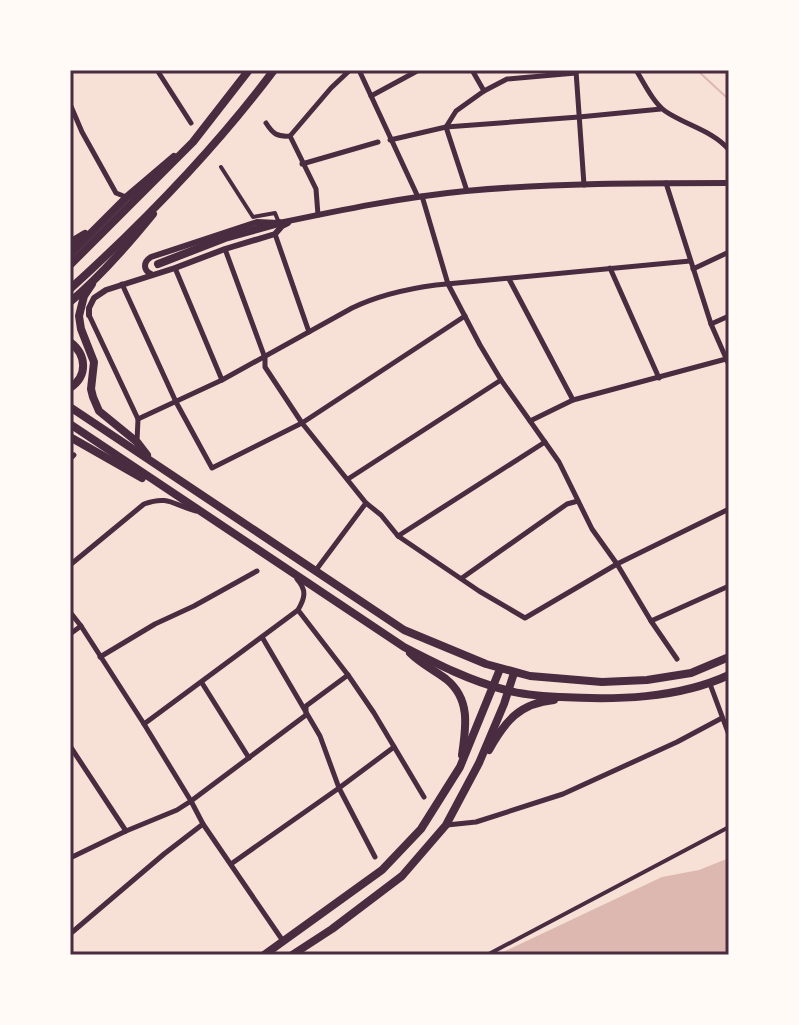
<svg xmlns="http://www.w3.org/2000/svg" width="799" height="1025" font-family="Lora,serif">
<rect width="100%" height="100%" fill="#f7e1d7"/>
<polygon fill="#dcb8b0" points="729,858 729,955 497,955 662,877 699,870"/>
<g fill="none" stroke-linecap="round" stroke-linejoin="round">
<polyline stroke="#dcb8b0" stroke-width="2" points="697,70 725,96 729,98"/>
<g stroke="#4a2c40" stroke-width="4">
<polyline points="221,167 253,217 275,213 279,223"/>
<polyline points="487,955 729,827"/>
</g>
<g stroke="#4a2c40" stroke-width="5">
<polyline points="157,70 191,123"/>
<polyline points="359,70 418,197"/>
<polyline points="472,70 484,91"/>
<path d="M636,70C644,83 653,102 665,111C685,125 714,131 729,150"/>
<polyline points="576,71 584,185"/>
<polyline points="371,96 419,70"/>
<polyline points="70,104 82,132 116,193 126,197"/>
<path d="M266,123C273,134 277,137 290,136L331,88L349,71"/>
<polyline points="290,136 316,189 318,215"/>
<polyline points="390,140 446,127 579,117 661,109"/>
<polyline points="302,164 378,142"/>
<polyline points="666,183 711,324 729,365"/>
<polyline points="467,191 446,127 456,111 484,91 507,79 576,73"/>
<polyline points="422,196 448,284 480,345 501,380 559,462 592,529 617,564 651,621 677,659"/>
<polyline points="275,234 309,332"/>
<polyline points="225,249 265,358 265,367 302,423 366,503 381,515 398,536 479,591 525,618 617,564 729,509"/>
<polyline points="175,268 222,380"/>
<polyline points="610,268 659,378"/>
<polyline points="693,269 729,252"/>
<polyline points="509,279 573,400"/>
<polyline points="122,284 176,402 212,468 302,423 465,316"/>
<polyline points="89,315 138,419"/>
<polyline points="711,324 729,316"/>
<polyline points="530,421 573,400 726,359"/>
<path d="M137,441L138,419L222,380L352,308C379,295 406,289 436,285L690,261"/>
<polyline points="70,459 74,455"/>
<polyline points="348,479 501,380"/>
<polyline points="398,536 545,442"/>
<path d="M70,565L144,504C169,495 173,505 196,511"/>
<polyline points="316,570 366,503"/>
<polyline points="462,578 567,504 578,501"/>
<polyline points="298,610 348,675 374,713 424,797"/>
<polyline points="70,612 81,626 144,724 191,801 203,824 283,941"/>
<polyline points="651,621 729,586"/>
<polyline points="70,634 81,626"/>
<polyline points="262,637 320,736 339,788 375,857"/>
<polyline points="100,657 155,624 194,606 257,571"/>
<polyline points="202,683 249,758"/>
<polyline points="710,684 729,735"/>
<path d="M144,724L298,610C305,598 307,590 297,579"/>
<polyline points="70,746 126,831"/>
<polyline points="447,825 476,822 563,794 677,742 722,718"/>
<polyline points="70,858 126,831 177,810 191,801 306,715 306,706 348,675"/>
<polyline points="231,864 339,788 394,747"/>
<polyline points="70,934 164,854 203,824"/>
</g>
<g stroke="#4a2c40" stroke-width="6">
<path d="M151,274C143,270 143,262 151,257L257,222L279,223C341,210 404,197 466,191C553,183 642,183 729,183"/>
<polyline points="89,315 89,308 94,298 106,290 175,268 225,249 275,234 282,226 288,223"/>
</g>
<g stroke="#4a2c40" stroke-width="8">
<polyline points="70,243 85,234"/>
<polyline points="70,254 127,197 174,157"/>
<polyline points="158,264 225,238 279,223"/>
<polyline points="92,284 84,296 79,316 81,329 94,362 91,389 93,397 99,411 137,442 147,455"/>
<path d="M70,302C101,276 127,246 153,214"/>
<path d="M70,342C87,355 88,376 70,388"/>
<polyline points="70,407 404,630 486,664 530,676 602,682 647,680 691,673 729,657"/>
<path d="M70,424L404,647C437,664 470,681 506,690C523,695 542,696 560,697C616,700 677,699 729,675"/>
<polyline points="70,437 142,478"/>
<path d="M410,653C421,664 434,670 446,679C471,699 466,727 462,755"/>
<path d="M489,750C505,721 520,703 554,700"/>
<polyline points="264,955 382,870 421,829 460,767 500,669"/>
<polyline points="292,955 332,929 402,876 446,825 479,763 504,704 514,673"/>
</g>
<g stroke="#4a2c40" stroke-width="8">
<polyline points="70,265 193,142 249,70"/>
<path d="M70,289C144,222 214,150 274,70"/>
</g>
</g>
<rect width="799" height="1025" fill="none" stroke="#fffaf5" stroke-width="144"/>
<rect x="72" y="72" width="655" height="881" fill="none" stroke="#4a2c40" stroke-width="3"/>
</svg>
